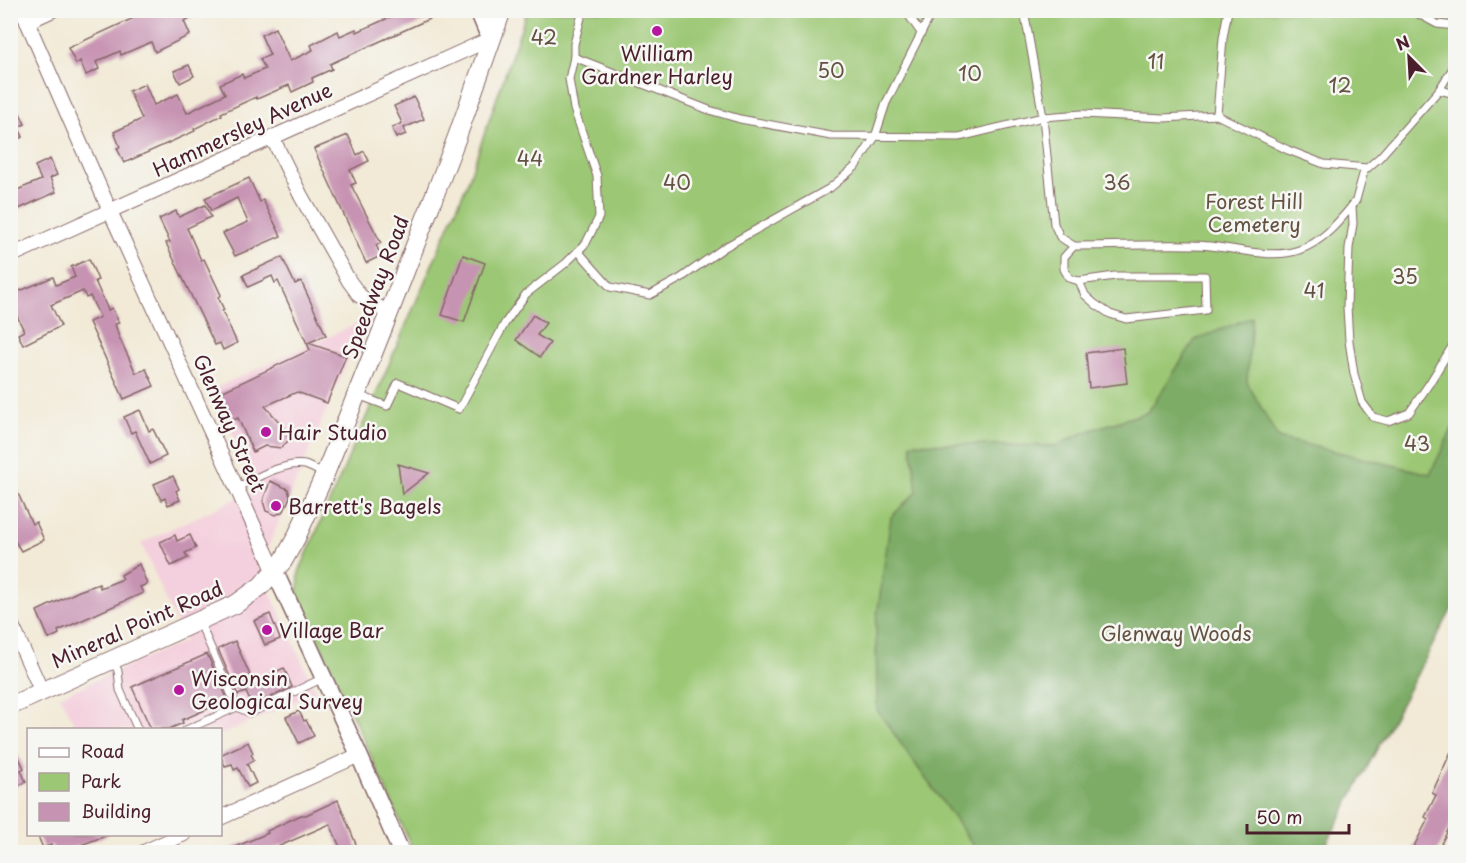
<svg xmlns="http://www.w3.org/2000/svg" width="1466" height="863" font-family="'Playpen Sans',sans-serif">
<rect width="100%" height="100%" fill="#f6f6f2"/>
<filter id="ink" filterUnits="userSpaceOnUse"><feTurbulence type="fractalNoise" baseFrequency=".0167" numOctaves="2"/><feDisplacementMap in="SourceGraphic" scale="12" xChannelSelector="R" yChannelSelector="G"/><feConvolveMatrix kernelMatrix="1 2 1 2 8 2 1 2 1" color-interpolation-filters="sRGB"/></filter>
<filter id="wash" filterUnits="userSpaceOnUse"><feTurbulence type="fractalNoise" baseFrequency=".008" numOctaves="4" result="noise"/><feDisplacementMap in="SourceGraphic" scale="24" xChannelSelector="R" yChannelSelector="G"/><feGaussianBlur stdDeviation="1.35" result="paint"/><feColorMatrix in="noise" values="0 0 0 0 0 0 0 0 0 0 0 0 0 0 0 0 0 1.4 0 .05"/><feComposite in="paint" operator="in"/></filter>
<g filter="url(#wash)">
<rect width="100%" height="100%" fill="#f2ead7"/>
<polygon fill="#f4cfdd" points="365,320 259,568 316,692 221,735 220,730 77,729 60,696 185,641 141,543 257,489 213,389"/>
<polygon fill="#9cc875" stroke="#737450" stroke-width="1.5" points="527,11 1455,11 1455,529 1002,852 414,852 298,594 299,572 467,184"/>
<polygon fill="#7dac66" stroke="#646648" stroke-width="1.5" points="1252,317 1247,382 1278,438 1430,474 1455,423 1455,603 1322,852 978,852 877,710 876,623 891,517 917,491 911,443 1055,446 1085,432 1148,412 1195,340"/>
<g id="blocks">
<g fill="#c793b2">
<polygon points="151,10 207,10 184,21 190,35 155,52 151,42 121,55 120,51 96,62 99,69 86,75 80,61 76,64 68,48"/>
<polygon points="406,10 449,10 330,64 332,69 312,78 313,82 292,92 289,85 257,99 256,97 221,113 222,115 194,129 195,131 124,163 117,148 120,147 114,132 142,119 129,91 145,84 154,105 178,94 187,113 225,94 220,84 242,74 244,78 265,69 260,59 270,55 261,35 275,28 290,61 309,52 313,50 311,45 338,31 340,36 356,29 357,32"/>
<polygon points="189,65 194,76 180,83 174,71"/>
<polygon points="10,92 25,124 18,127 23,137 10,143"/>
<polygon points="414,97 424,119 404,128 406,134 396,138 392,128 402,123 394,106"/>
<polygon points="348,135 357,155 364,151 369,161 350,170 356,183 351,185 381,243 376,245 381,256 366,263 314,149"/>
<polygon points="50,159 57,175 50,178 56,192 10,213 10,193 41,180 35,166"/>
<polygon points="249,178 260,202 263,200 281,236 235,256 223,233 248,222 237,198 211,211 205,198"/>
<polygon points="205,205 211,217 187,228 201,260 204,259 221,295 218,297 224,310 222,311 237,343 223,350 220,343 215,345 176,264 166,243 170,242 159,219 176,211 179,217"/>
<polygon points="463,255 485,263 464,322 442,315"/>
<polygon points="282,257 295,284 301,281 326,335 308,343 346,356 327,403 297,392 265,406 290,434 287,436 290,439 281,448 265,446 253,452 238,418 231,421 219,393 310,350 278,281 275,283 272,276 248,287 243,275"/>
<polygon points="89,259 98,280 95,281 108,310 112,308 119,323 115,324 119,337 136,373 146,369 154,386 124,399 89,322 100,317 90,296 86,298 83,291 51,305 61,326 23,345 18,334 24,331 10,301 10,295 53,277 56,285 75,277 71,267"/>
<polygon points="533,315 546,323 537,335 550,343 540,357 516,340"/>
<polygon points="1123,348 1127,383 1089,388 1086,353"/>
<polygon points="140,410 149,431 153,429 166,456 150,464 135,431 131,433 124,417"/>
<polygon points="398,464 429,473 402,494"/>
<polygon points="10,476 32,524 36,522 44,540 21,551 10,533"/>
<polygon points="173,476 179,489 176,491 180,500 168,505 165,498 161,500 154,484"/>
<polygon points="270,481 288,489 290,497 284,511 276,515 266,511 263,501"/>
<polygon points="175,535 177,541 190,535 196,548 185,553 188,558 171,566 160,542"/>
<polygon points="139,564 147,584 140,587 143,593 58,631 59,634 49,639 37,611 79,591 99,584 100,588 123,579 121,575"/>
<polygon points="270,614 280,639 265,645 254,621"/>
<polygon points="235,641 253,682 284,668 292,687 252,706 246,692 238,695 218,649"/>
<polygon points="207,654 228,700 182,720 183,723 169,729 151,729 132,687"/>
<polygon points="299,711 304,721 306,720 314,736 299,743 286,717"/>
<polygon points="10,740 24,768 21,770 26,782 15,787 10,777"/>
<polygon points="248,742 253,753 251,754 254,760 247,764 256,783 248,787 238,768 234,770 232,764 225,766 220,755"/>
<polygon points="1455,743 1455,816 1437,852 1411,852 1428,819 1425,817 1436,795 1432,793"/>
<polygon points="338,800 358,849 350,852 342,852 330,824 266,852 223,852 268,833 267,831 301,815 306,815"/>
<polygon points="37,834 108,834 108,835 62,852 60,849 54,851 51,845 43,848"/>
</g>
</g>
</g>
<g filter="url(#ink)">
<use href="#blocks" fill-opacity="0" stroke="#856667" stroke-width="1.5"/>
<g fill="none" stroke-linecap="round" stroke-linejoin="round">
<defs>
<g id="service">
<polyline points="905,10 921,33"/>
<path d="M1024,10L1043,117L1054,224L1060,237L1074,246C1114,246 1154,244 1194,245C1228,245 1269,261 1299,250C1322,242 1337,224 1352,206L1356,200L1364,171L1380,157L1439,90L1456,63"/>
<polyline points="1411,10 1437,24 1456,26"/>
<polyline points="574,57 709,110 740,119 831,136 959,137 1043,117 1082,114 1164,118 1217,115 1288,150 1324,164 1367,168"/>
<polyline points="1439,90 1456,94"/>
<polyline points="1217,115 1223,38 1228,10"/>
<polyline points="1352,206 1353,224 1349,248 1347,307 1349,341 1354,374 1362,402 1373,417 1388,421 1409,413 1429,384 1456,340"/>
<polyline points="1074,246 1064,257 1064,269 1069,278 1079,281 1115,276 1205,276 1206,310 1126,319 1110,314 1095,304 1085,295 1079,281"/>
<polyline points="578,251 610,287 650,295 681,278 725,247 830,188 855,167 875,137 886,103 933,10"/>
<polyline points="358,395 387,406 398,383 459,409 505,323 526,294 566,263 586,243 599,217 597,176 574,109 569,79 574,57 574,44 583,10"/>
<path d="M236,488C254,479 285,461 305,465C311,467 318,471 323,473"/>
<polyline points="199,621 237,707"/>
<polyline points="114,662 118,671 120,690 138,730"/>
<polyline points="186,730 237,707 250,713 323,678"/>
</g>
<g id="minor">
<polyline points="22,10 110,211 275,572"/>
<polyline points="27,22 53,10"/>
<polyline points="272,137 301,196 349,281 360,296 389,313"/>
<polyline points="10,256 490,39"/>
<polyline points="10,621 42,692"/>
<polyline points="220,818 359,755"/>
<polyline points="144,852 184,834"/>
</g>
<g id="tertiary">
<polyline points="478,10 490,39"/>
<polyline points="275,572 359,755 401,852"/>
</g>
<polyline id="secondary" points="10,706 236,604 261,586 283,561 296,538 325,474 389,313 457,137 502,10"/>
</defs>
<use href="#service" stroke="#856667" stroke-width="9"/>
<use href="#minor" stroke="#856667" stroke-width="16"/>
<use href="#tertiary" stroke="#856667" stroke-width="19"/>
<use href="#secondary" stroke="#856667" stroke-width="20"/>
<use href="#service" stroke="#fff" stroke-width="7"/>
<use href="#minor" stroke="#fff" stroke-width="14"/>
<use href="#tertiary" stroke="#fff" stroke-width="16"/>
<use href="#secondary" stroke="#fff" stroke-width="18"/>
</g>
</g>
<g fill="#b5179e" stroke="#f6f6f2" stroke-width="2">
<circle cx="657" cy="31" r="6"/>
<circle cx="266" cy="432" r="6"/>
<circle cx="276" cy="506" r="6"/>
<circle cx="267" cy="630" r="6"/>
<circle cx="179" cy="690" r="6"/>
</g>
<g text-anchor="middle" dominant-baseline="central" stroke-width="5" stroke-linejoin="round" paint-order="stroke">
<g font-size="20" fill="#635241" stroke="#f6f6f2">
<text x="544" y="37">42</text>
<text x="1156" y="61">11</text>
<text x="831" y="70">50</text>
<text x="970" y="73">10</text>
<text x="1340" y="85">12</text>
<text x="530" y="158">44</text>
<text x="677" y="182">40</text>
<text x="1117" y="182">36</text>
<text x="1254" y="201">Forest Hill<tspan x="1254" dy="23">Cemetery</tspan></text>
<text x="1405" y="276">35</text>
<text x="1314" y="290">41</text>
<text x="1417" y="443">43</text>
<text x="1176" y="633">Glenway Woods</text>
</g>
<g font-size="20" fill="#4a1f2b" stroke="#f6f6f2" text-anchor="start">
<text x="657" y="53" text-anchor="middle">William<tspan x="657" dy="23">Gardner Harley</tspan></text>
<text x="278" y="432">Hair Studio</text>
<text x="288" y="506">Barrett's Bagels</text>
<text x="279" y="630">Village Bar</text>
<text x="191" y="678">Wisconsin<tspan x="191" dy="23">Geological Survey</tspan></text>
</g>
<g font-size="20" fill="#4a1f2b" stroke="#f6f6f2">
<text transform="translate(242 129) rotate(-25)">Hammersley Avenue</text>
<text transform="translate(375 287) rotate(-69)">Speedway Road</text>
<text transform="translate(230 423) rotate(66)">Glenway Street</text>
<text transform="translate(137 624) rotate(-24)">Mineral Point Road</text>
</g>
</g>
<rect width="1466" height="863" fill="none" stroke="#f6f6f2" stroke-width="36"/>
<rect x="27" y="728" width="195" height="108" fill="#f6f6f2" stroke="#b1a0a2" stroke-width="1.5"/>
<rect x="39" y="748" width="30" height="9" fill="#ffffff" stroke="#b1a0a2" stroke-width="1.5"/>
<text x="81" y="758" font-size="18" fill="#4a1f2b">Road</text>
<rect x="39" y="773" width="30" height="18" fill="#9cc875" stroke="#b1a0a2" stroke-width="1.5"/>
<text x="81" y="788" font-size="18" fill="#4a1f2b">Park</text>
<rect x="39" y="803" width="30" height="18" fill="#c793b2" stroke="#b1a0a2" stroke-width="1.5"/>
<text x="81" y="818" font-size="18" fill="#4a1f2b">Building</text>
<g transform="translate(1409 57) rotate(336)" stroke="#f6f6f2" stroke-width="4.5" paint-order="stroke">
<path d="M0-4.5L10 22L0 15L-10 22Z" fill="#4a1f2b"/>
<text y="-9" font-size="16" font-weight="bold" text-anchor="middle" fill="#4a1f2b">N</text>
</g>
<path d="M1247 824v9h102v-9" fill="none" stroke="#4a1f2b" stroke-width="3"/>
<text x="1256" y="824" font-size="18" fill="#4a1f2b" stroke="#f6f6f2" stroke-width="4.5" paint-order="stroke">50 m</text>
</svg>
